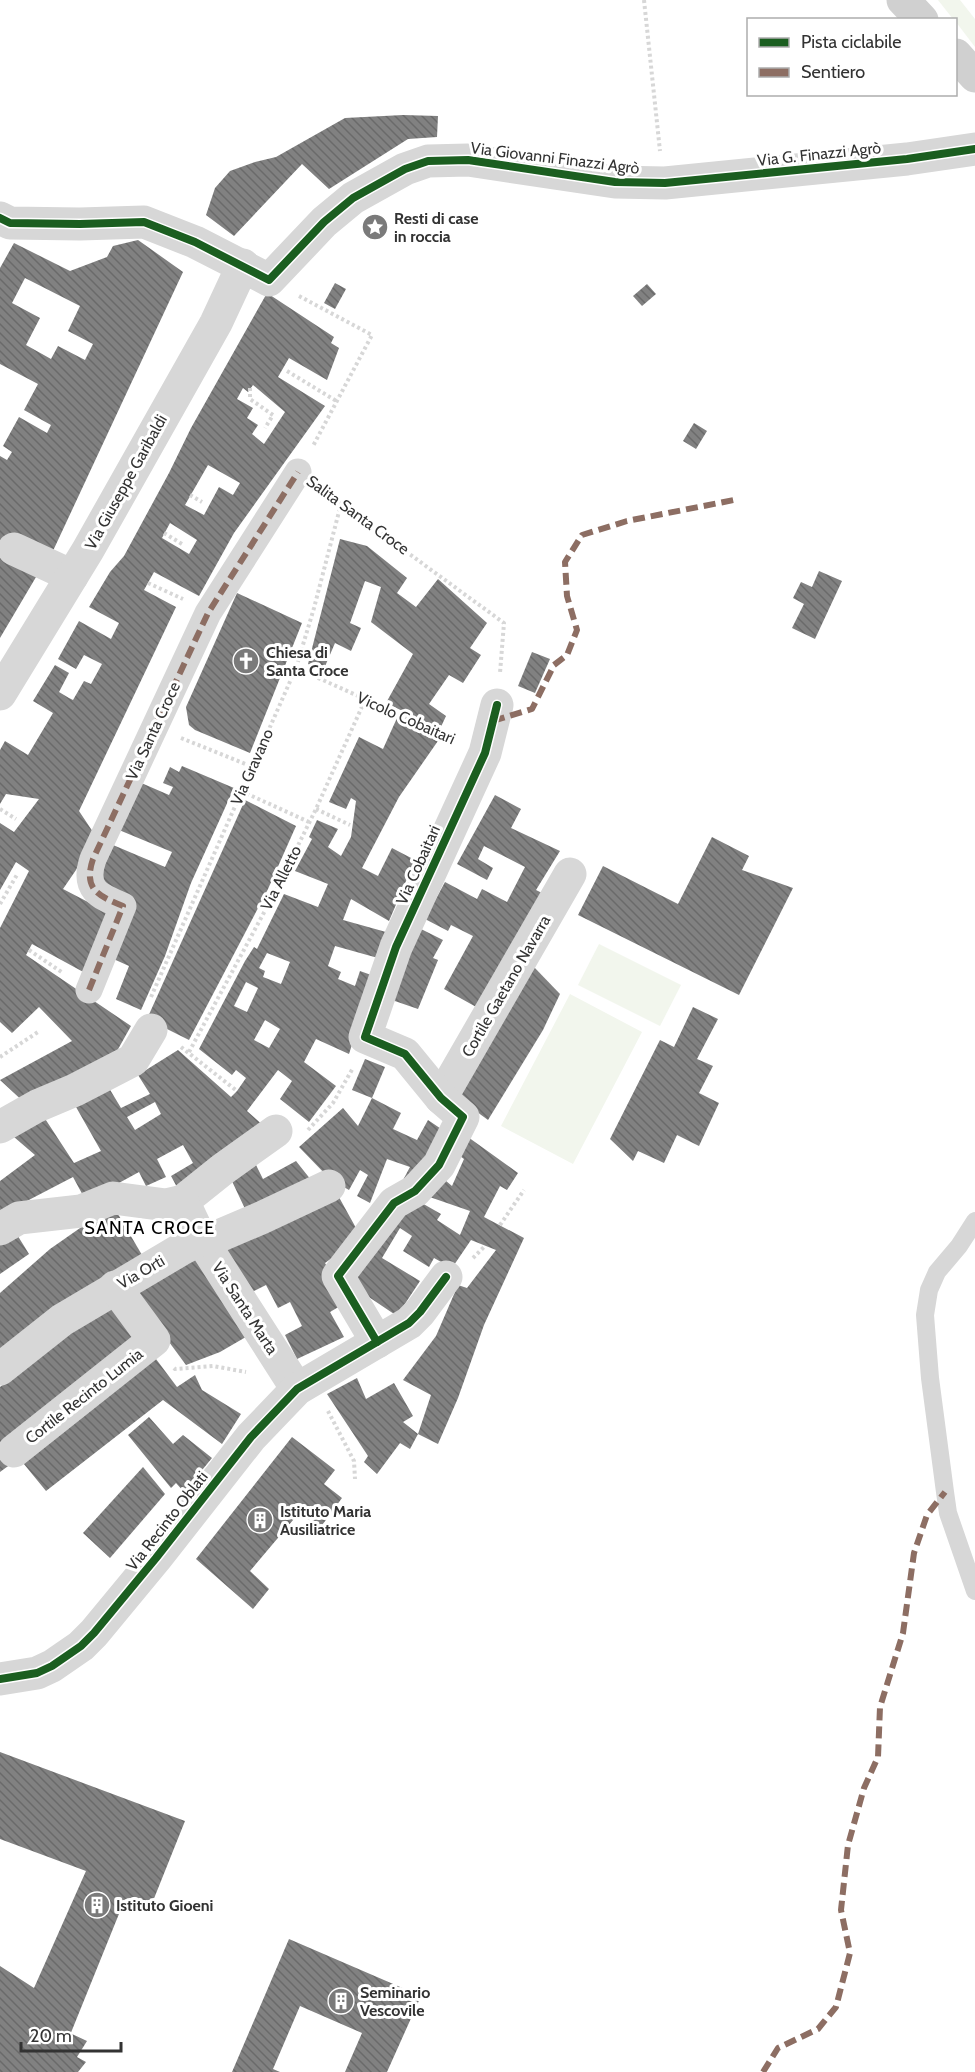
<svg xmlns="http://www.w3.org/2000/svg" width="975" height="2072" font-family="Cabin,sans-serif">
<defs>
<pattern id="building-back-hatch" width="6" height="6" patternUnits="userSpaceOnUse" patternTransform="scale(1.5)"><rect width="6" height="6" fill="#818181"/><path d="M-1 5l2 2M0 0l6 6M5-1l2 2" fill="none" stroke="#6a6a6a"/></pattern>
</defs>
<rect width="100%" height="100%" fill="#fff"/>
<g fill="#f2f6ed">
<polygon points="938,0 960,0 975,19 975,47 956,22 956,20 953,19"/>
<polygon points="599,944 681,985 660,1026 578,985"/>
<polygon points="570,994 642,1032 573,1164 501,1126"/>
</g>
<g fill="url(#building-back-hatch)" fill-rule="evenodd">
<polygon points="403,115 438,116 437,137 408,139 329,189 302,164 234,236 206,215 215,188 230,171 255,162 276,157 345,118"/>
<path d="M138,240L183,272L52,553L39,572L0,638V456L7,460L12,452L3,446L19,417L47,433L51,425L24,410L38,384L0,364V268L14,243L70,271L107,257L113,246ZM25,278L80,306L68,331L93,344L85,360L58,346L51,359L26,345L40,318L12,303Z"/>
<polygon points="335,283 346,289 335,309 324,303"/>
<polygon points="647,284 656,294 642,306 633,296"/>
<path d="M267,293L334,337L331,343L339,348L327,380L289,358L278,377L325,406L234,533L199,596L154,572L144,590L176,607L79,811L93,832L76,870L63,889L111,914L87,974L32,944L26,955L131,1026L112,1060L27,1105L0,1080L72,1041L39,1007L12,1033L0,1022V928L29,871L16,862L0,890V823L14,832L39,799L6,794L0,804V750L5,741L28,755L53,713L33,701L55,665L69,673L59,692L69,698L73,700L84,681L91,684L102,664L84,655L76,669L58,659L79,621L111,639L119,623L89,607L110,572L124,556L169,473L191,428ZM253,385L285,412L264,444L252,434L258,425L247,418L253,408L237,399L243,388L248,392ZM208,465L240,483L233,495L219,487L204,515L185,505ZM170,523L197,540L189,554L162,538Z"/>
<polygon points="694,423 707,431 696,449 683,441"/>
<polygon points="340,539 367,546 407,578 397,593 416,607 438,579 487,623 470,648 481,655 463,683 449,675 429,704 446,716 440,729 386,703 413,654 371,622 381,587 365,581 350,623 361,628 351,651 335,643 323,671 308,664"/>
<polygon points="819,571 842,581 815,639 792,628 804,604 793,598 801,582 812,587"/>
<polygon points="237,593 302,623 250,753 195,730 189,725 186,707"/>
<polygon points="532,652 550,659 535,693 518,686"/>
<path d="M397,718L440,738L399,797L362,868L378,876L392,848L415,860L389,921L351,899L343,920L386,932L378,958L335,946L328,966L341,972L338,979L355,986L360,971L374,976L349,1054L316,1039L304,1062L336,1086L309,1122L280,1099L292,1081L278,1070L247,1111L265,1127L178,1189L171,1176L193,1163L183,1145L157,1159L166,1177L146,1186L139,1172L86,1201L73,1177L0,1215V1181L35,1155L7,1131L40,1111L74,1163L101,1151L76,1107L109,1088L121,1108L150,1094L138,1075L178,1050L231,1097L237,1091L246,1078L236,1070L232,1075L199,1049L245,961L254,947L257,949L284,894L318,907L328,884L295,871L312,839L309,837L317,820L338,829L328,847L341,856L351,837L356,801L351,798L346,809L329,802L359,737L383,749ZM267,953L290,962L281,984L263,977L265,971L259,968ZM246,982L258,988L247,1012L234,1006ZM265,1020L280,1029L269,1048L254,1040ZM155,1102L161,1114L135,1130L127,1117Z"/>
<polygon points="182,766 234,788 191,883 165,956 141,1010 116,999 129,966 109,957 133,898 97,883 113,845 165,867 172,852 119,830 139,782 169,795 173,787 163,783 170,767 179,772"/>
<polygon points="495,795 521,809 511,828 560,851 536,890 542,893 478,1008 444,989 473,936 451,925 448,931 425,919 445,882 477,899 482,889 507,902 525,867 484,846 478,859 493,868 487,880 457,864"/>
<polygon points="245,800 296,826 268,889 189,1040 147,1019"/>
<polygon points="712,837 749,856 742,870 793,888 739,995 578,915 603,866 678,904"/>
<polygon points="421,929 443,940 433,958 438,960 418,1009 389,999"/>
<polygon points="532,965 560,994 543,1030 488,1120 469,1106 453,1092"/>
<polygon points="693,1007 718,1019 697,1059 713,1066 699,1093 719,1103 699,1146 677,1135 664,1163 638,1151 633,1161 610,1139 660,1040 674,1047"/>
<polygon points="365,1059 385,1067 372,1098 352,1090"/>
<polygon points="372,1098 401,1113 393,1129 417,1140 428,1120 450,1135 403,1180 410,1167 387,1159 370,1203 357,1196 368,1175 360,1170 349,1190 330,1179 299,1147 343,1108 358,1126"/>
<polygon points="461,1132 518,1173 507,1190 500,1186 484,1217 524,1238 484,1325 458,1398 438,1444 418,1434 410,1449 400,1443 377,1474 364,1462 368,1456 327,1394 357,1378 366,1399 394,1383 413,1416 403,1422 418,1434 431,1395 403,1380 436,1336 458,1285 467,1288 496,1250 471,1240 452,1268 434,1258 429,1267 403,1251 412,1236 400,1228 382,1258 420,1281 397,1316 345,1281 413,1198 441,1214 437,1220 460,1235 470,1211 421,1194 439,1175 452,1186 464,1159 454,1152"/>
<polygon points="296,1161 315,1185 247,1213 230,1177 256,1165 263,1179"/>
<polygon points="335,1190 361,1237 325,1263 347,1302 330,1312 344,1337 297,1359 285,1335 302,1326 290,1302 278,1308 266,1285 244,1296 218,1250"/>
<polygon points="115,1209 142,1255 0,1356 0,1293 50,1249 83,1226"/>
<polygon points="16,1233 29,1254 0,1274 0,1242"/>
<polygon points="196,1254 251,1334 220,1352 186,1365 133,1293"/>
<polygon points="108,1302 136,1336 19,1458 0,1472 0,1387"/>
<polygon points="153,1355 177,1387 195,1375 202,1390 241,1414 222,1444 163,1400 46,1491 19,1458"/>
<polygon points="149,1417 173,1444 183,1435 212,1458 184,1492 176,1483 171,1488 128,1435"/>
<polygon points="292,1437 335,1470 324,1484 342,1498 320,1528 299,1513 250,1571 269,1589 253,1609 196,1559"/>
<polygon points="143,1467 165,1494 110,1558 83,1533"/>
<polygon points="0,1752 185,1821 149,1911 125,1899 66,2045 72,2034 87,2041 77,2057 86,2062 78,2072 0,2072 0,1966 34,1988 86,1871 0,1839"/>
<polygon points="289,1939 421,1996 387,2072 345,2072 362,2033 300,2006 273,2069 280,2072 232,2072"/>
</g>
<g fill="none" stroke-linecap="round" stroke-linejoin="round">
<g stroke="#d7d7d7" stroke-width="4" stroke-dasharray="3 3" stroke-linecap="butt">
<polyline points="644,0 660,151"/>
<polyline points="299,296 372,335 313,446"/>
<polyline points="287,371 338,402"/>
<polyline points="250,388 250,399 273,415 265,428"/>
<polyline points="323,491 504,623 500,673"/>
<polyline points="190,495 202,502"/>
<polyline points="164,533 182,544"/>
<polyline points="148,583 183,599"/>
<polyline points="296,668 454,739"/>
<polyline points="181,738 253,767"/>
<polyline points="241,791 309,822"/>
<polyline points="0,809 16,819"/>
<polyline points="316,809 350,825"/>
<polyline points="0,904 18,873"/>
<polyline points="29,950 63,973"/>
<polyline points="151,997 296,668 314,608 341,504"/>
<polyline points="181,1047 237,1091"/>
<polyline points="189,1052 275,892 316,809 365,700"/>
<polyline points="0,1057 38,1032"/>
<polyline points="308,1130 333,1103 353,1068"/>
<polyline points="500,1225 524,1190"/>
<polyline points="473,1258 485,1246"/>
<polyline points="174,1368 175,1369 213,1366 246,1372"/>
<polyline points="328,1411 354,1461 355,1479"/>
</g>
<polyline stroke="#d7d7d7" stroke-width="18" points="975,1221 959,1246 937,1272 929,1290 925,1315 930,1378 945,1492 948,1513 975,1591"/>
<path stroke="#d7d7d7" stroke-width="27" d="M89,990L123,906C98,896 83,889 93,859L208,613L298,472"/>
<g stroke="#d7d7d7" stroke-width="33">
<polyline points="0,218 10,223 80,224 144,222 195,242 269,280 324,222 353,198 405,169 428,161 468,160 615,182 665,183 907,159 975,149"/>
<polyline points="14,549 72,576"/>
<polyline points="0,694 88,550 216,323 243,265"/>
<polyline points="441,1098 570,874"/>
<polyline points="0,1127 37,1106 75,1090 133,1060 151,1030"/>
<polyline points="276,1131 223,1169 183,1201 201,1239 297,1389"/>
<polyline points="0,1229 19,1218 81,1211 113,1198 166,1205 183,1201"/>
<polyline points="377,1342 338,1276 394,1203 415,1191 439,1165 463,1117 441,1098 405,1054 365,1037 396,947 485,753 497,705"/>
<polyline points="0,1369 62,1320 180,1250 201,1239 221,1235 261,1218 329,1186"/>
<polyline points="14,1451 154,1340 115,1287"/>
<polyline points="0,1679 37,1673 52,1666 81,1646 94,1633 156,1558 251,1437 297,1389 409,1323 420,1312 446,1277"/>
</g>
<g stroke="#d0d0d0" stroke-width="33">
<polyline points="903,0 922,20"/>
<polyline points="956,55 975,76"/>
</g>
<g stroke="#8d6e63" stroke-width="6" stroke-dasharray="12 6" stroke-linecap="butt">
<polyline points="493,721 532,709 554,665 567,655 577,630 567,596 565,562 582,535 627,521 734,500"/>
<path d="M89,990L123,906C98,896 83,889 93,859L208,613L298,472"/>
<polyline points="763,2072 778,2048 818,2029 836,2007 850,1953 841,1910 848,1845 864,1788 878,1757 880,1707 903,1633 914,1553 927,1515 945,1492"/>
</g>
<defs>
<g id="cycleway">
<polyline points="0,218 10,223 80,224 144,222 195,242 269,280 324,222 353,198 405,169 428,161 468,160 615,182 665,183 907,159 975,149"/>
<polyline points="377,1342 338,1276 394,1203 415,1191 439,1165 463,1117 441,1098 405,1054 365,1037 396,947 485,753 497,705"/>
<polyline points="0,1679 37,1673 52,1666 81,1646 94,1633 156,1558 251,1437 297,1389 409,1323 420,1312 446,1277"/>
</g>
</defs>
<use href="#cycleway" stroke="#fff" stroke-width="11"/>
<use href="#cycleway" stroke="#1b5e20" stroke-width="8"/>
</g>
<defs>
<symbol id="sight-disc" viewBox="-11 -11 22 22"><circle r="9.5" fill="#7a7a7a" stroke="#fff"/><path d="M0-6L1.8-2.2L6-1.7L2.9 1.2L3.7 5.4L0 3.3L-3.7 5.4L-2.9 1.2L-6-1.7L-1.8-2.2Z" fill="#fff"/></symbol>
<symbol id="church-disc" viewBox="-11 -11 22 22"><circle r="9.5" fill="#7a7a7a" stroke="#fff"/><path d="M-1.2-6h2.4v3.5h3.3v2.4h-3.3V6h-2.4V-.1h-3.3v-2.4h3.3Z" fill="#fff"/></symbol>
<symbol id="building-disc" viewBox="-11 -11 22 22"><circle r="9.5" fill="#7a7a7a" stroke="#fff"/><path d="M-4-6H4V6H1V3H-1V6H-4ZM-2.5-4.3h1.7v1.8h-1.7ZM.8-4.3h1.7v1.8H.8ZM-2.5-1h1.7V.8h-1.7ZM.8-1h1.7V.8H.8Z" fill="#fff"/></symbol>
</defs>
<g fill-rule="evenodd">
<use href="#sight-disc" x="360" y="212" width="30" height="30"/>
<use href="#church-disc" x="231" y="646" width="30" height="30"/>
<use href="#building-disc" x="245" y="1505" width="30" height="30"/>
<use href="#building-disc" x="82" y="1890" width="30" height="30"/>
<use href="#building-disc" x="326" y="1986" width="30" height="30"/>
</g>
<g text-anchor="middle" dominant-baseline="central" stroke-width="6" stroke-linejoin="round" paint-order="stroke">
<g font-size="16" fill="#333" stroke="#fff">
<text transform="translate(819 154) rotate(-6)">Via G. Finazzi Agrò</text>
<text transform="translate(555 158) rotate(7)">Via Giovanni Finazzi Agrò</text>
<text transform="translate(126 482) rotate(-61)">Via Giuseppe Garibaldi</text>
<text transform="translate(358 515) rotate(36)">Salita Santa Croce</text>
<text transform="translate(406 718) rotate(24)">Vicolo Cobaitari</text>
<text transform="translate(153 731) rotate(-65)">Via Santa Croce</text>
<text transform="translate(252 767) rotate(-66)">Via Gravano</text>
<text transform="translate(418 865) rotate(-66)">Via Cobaitari</text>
<text transform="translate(281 878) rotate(-63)">Via Alletto</text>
<text transform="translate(506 986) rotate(-60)">Cortile Gaetano Navarra</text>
<text transform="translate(141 1272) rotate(-30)">Via Orti</text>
<text transform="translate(245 1308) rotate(57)">Via Santa Marta</text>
<text transform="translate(84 1396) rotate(-38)">Cortile Recinto Lumia</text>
<text transform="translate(167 1521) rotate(-52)">Via Recinto Oblati</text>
</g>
<g font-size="16" font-weight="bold" fill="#333" stroke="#fff" text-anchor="start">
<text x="394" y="218">Resti di case<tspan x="394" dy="18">in roccia</tspan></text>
<text x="266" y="652">Chiesa di<tspan x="266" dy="18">Santa Croce</tspan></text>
<text x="280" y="1511">Istituto Maria<tspan x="280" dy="18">Ausiliatrice</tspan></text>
<text x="116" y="1905">Istituto Gioeni</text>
<text x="360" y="1992">Seminario<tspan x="360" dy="18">Vescovile</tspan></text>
</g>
<g font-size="18" letter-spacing="1.5" fill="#000" stroke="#fff">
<text x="150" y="1228">SANTA CROCE</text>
</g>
</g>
<rect x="747" y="18" width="210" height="78" fill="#ffffff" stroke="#adadad" stroke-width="1.5"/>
<rect x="759" y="38" width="30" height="9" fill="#1b5e20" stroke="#adadad" stroke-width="1.5"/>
<text x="801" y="48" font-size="18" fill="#333333">Pista ciclabile</text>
<rect x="759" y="68" width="30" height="9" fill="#8d6e63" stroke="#adadad" stroke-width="1.5"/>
<text x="801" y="78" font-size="18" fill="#333333">Sentiero</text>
<path d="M21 2042v9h100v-9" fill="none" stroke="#333333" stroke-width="3"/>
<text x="30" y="2042" font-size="18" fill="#333333" stroke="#ffffff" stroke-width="4.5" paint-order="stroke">20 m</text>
</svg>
